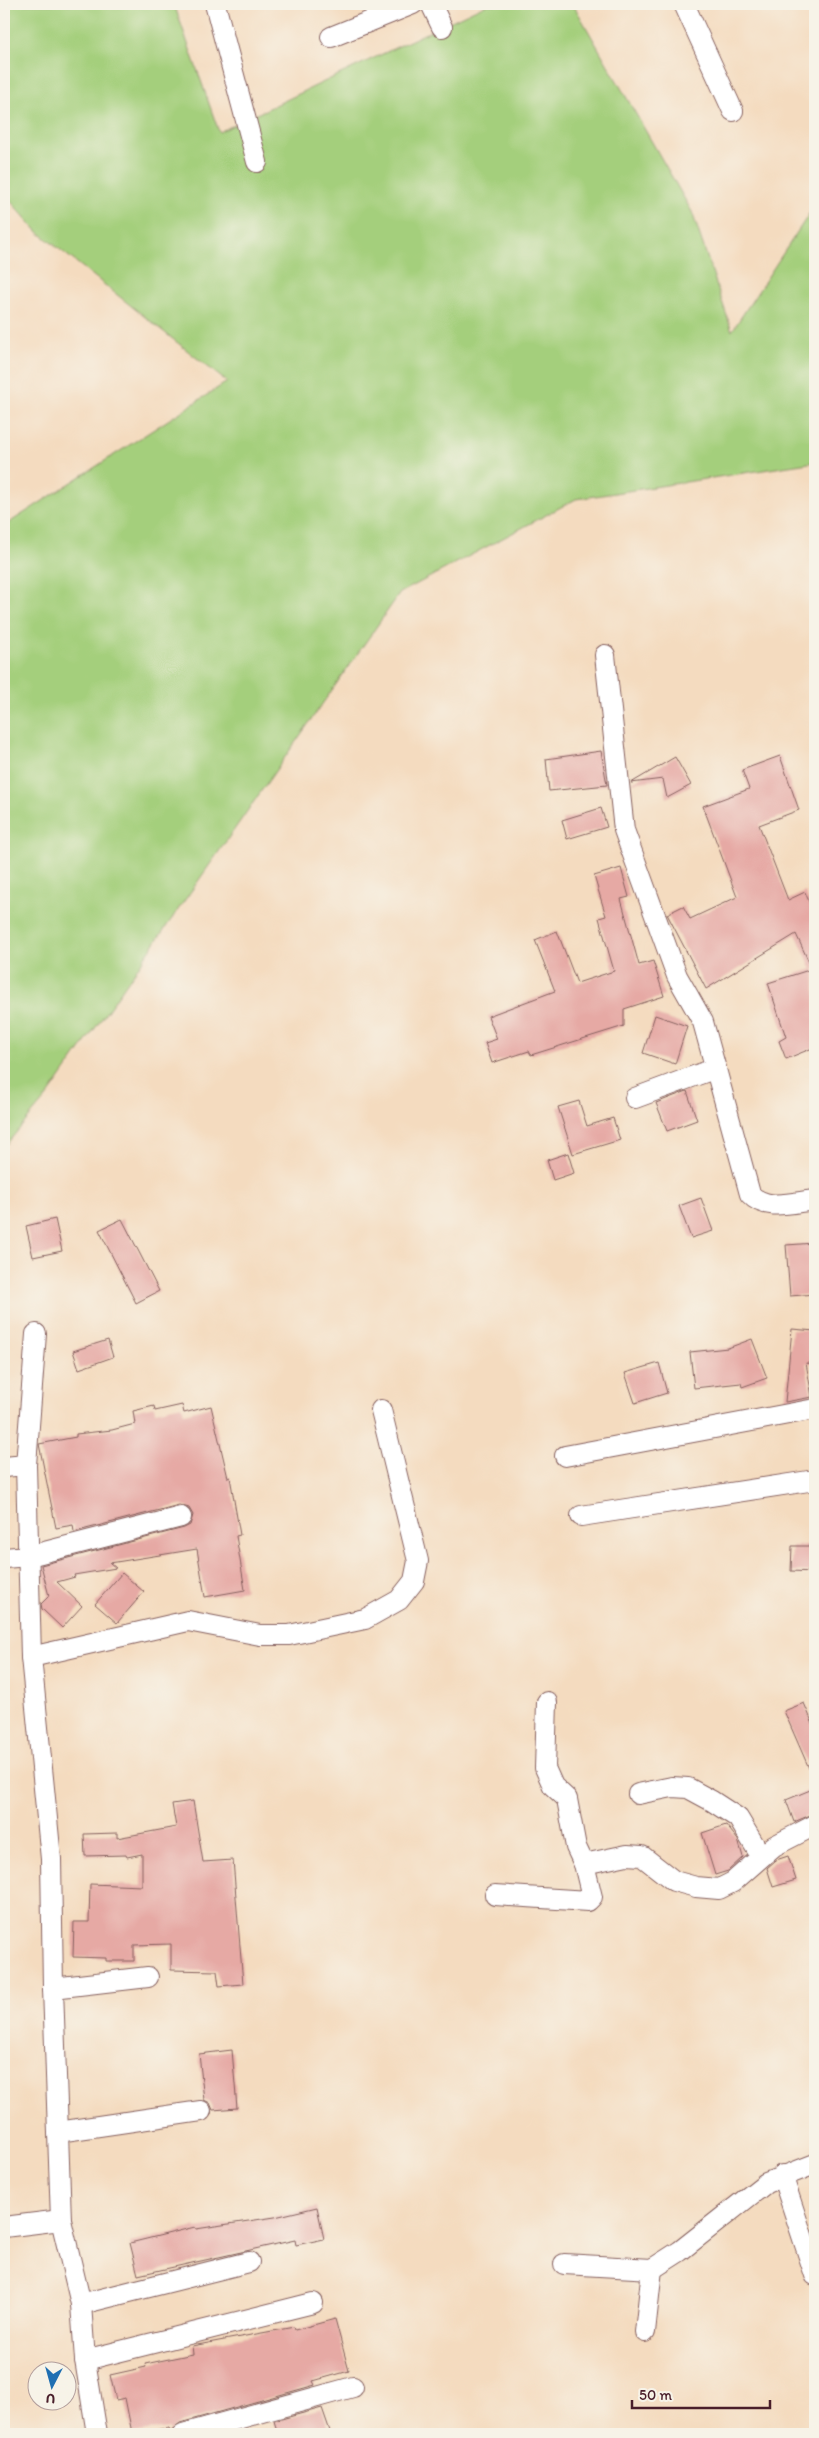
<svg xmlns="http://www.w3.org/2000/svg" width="819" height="2438" font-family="Itim,sans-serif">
<rect width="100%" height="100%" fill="#f7f3e8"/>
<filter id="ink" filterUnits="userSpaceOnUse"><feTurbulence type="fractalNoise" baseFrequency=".02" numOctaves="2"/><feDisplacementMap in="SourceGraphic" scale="10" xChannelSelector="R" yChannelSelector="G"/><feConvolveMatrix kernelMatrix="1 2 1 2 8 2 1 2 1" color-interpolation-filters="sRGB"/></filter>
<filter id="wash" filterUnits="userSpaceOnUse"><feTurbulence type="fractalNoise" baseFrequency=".0096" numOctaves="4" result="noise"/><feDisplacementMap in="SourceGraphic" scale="20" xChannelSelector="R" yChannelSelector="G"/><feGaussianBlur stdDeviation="1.12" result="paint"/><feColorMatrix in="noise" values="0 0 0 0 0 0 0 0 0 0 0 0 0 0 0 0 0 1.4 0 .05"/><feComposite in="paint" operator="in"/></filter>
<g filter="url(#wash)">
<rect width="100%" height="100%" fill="#f4dbbf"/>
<polygon fill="#a4cf7c" stroke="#777754" points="4,4 174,4 219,132 487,4 573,4 692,212 732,331 815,205 815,462 576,499 400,593 49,1094 4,1147 4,526 227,382 38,232 4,194"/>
<g id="blocks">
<g fill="#e6a9a4">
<polygon points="601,751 607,785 549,791 546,759"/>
<polygon points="780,756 799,810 759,825 788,900 805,892 815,916 815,1047 786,1059 779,1041 786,1037 768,983 812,969 796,934 706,989 667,914 683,906 690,919 737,897 703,806 749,789 742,770"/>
<polygon points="675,757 691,785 667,798 663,779 631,783"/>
<polygon points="601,808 607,827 567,839 562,820"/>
<polygon points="621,868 629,897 621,899 639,965 653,961 664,996 624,1009 624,1026 531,1055 529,1051 492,1063 485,1043 497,1039 488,1016 555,991 535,940 557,931 577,983 614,971 599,918 606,916 594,876"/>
<polygon points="655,1015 687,1026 675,1064 643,1053"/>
<polygon points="687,1091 697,1120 667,1131 656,1103"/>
<polygon points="579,1101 587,1126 613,1118 620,1140 573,1154 558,1107"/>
<polygon points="568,1153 574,1173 553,1180 547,1160"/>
<polygon points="701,1198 713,1231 691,1238 679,1206"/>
<polygon points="55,1219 62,1251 33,1257 26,1226"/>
<polygon points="122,1219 159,1291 136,1303 99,1230"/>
<polygon points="815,1243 815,1294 790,1296 786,1245"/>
<polygon points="792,1329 815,1331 815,1364 806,1363 812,1397 785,1402"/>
<polygon points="752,1339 767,1378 742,1387 741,1383 694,1388 690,1352 728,1348"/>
<polygon points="108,1340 113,1357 79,1369 73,1351"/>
<polygon points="659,1363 667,1393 635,1403 625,1373"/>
<polygon points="182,1405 184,1413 211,1406 228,1478 230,1477 240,1535 236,1536 245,1590 205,1597 197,1549 110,1563 116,1568 74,1575 75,1577 57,1582 82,1606 62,1628 42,1609 41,1604 49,1596 41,1565 184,1528 190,1525 193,1515 189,1508 179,1505 74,1532 73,1525 56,1528 39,1444 76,1437 76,1434 112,1430 135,1424 133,1411 154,1406 155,1411"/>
<polygon points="792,1546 815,1546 815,1572 791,1571"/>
<polygon points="122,1573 144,1592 117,1623 95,1604"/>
<polygon points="804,1703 815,1729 815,1782 784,1711"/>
<polygon points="815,1788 815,1813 794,1822 786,1800"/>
<polygon points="193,1801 203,1862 233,1860 243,1984 219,1986 217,1971 171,1970 171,1944 134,1945 134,1961 106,1961 106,1958 73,1957 74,1922 89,1922 90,1884 142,1886 142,1854 127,1857 126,1855 85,1856 84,1834 117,1833 117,1838 176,1827 172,1804"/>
<polygon points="726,1825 738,1840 743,1857 728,1871 715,1875 702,1833"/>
<polygon points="788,1856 796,1880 773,1887 767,1868 776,1860"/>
<polygon points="232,2050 237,2108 213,2110 210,2103 204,2100 199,2054"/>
<polygon points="317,2207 324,2239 296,2245 295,2240 138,2275 130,2243 195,2227 196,2229 275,2217"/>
<polygon points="335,2319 349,2371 313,2381 315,2385 180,2423 170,2431 169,2428 132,2433 125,2398 116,2400 110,2375 146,2367 145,2364 193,2354 192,2346 294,2327 295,2330"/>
<polygon points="322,2408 331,2434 278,2434 274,2421"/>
</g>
</g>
</g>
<g filter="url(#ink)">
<use href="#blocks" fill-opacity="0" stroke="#86615f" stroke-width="1"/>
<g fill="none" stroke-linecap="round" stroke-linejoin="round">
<defs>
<g id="minor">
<polyline points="215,4 257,162"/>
<polyline points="431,4 442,27"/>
<polyline points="684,4 733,111"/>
<polyline points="331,37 413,4"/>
<path d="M605,655L624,830L677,976L703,1022L750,1194C766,1212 794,1202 815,1200"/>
<polyline points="635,1098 716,1068"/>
<polyline points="36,1334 26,1465 31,1657 51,1859 53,1988 61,2220 81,2304 85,2360 97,2434"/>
<polyline points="565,1456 815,1409"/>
<polyline points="4,1467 26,1465"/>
<polyline points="581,1516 815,1480"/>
<polyline points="4,1558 29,1556 181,1517"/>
<polyline points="31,1657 188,1621 260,1635 289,1635 365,1619 399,1600 414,1581 418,1561 381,1410"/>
<polyline points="547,1702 545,1768 553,1786 567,1799 576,1847 584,1864"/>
<polyline points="638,1794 672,1787 688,1788 712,1801 738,1818 761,1856"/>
<polyline points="495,1895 588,1901 592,1897 584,1864 627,1855 642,1856 674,1881 696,1887 719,1889 733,1882 774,1846 815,1825"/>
<polyline points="53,1988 148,1977"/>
<polyline points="58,2132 201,2111"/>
<polyline points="782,2175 815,2275"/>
<polyline points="4,2227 61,2220"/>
<polyline points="564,2264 652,2269 680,2251 766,2183 815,2164"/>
<polyline points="81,2304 249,2262"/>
<polyline points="645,2332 652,2269"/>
<polyline points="85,2360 313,2303"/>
<polyline points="183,2434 353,2387"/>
</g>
</defs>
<use href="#minor" stroke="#86615f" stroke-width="22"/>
<use href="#minor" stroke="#fff" stroke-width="20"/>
</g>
</g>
<rect width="819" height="2438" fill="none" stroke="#f7f3e8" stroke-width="20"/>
<g transform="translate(52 2386) rotate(186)"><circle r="24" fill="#f7f3e8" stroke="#b29e9c"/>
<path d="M0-4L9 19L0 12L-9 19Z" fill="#1f6fb2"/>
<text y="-8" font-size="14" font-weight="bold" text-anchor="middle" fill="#4a1f2b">U</text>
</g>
<path d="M632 2400v8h138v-8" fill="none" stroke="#4a1f2b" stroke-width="2.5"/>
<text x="639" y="2400" font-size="15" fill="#4a1f2b" stroke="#f7f3e8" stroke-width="4" paint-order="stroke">50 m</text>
</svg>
